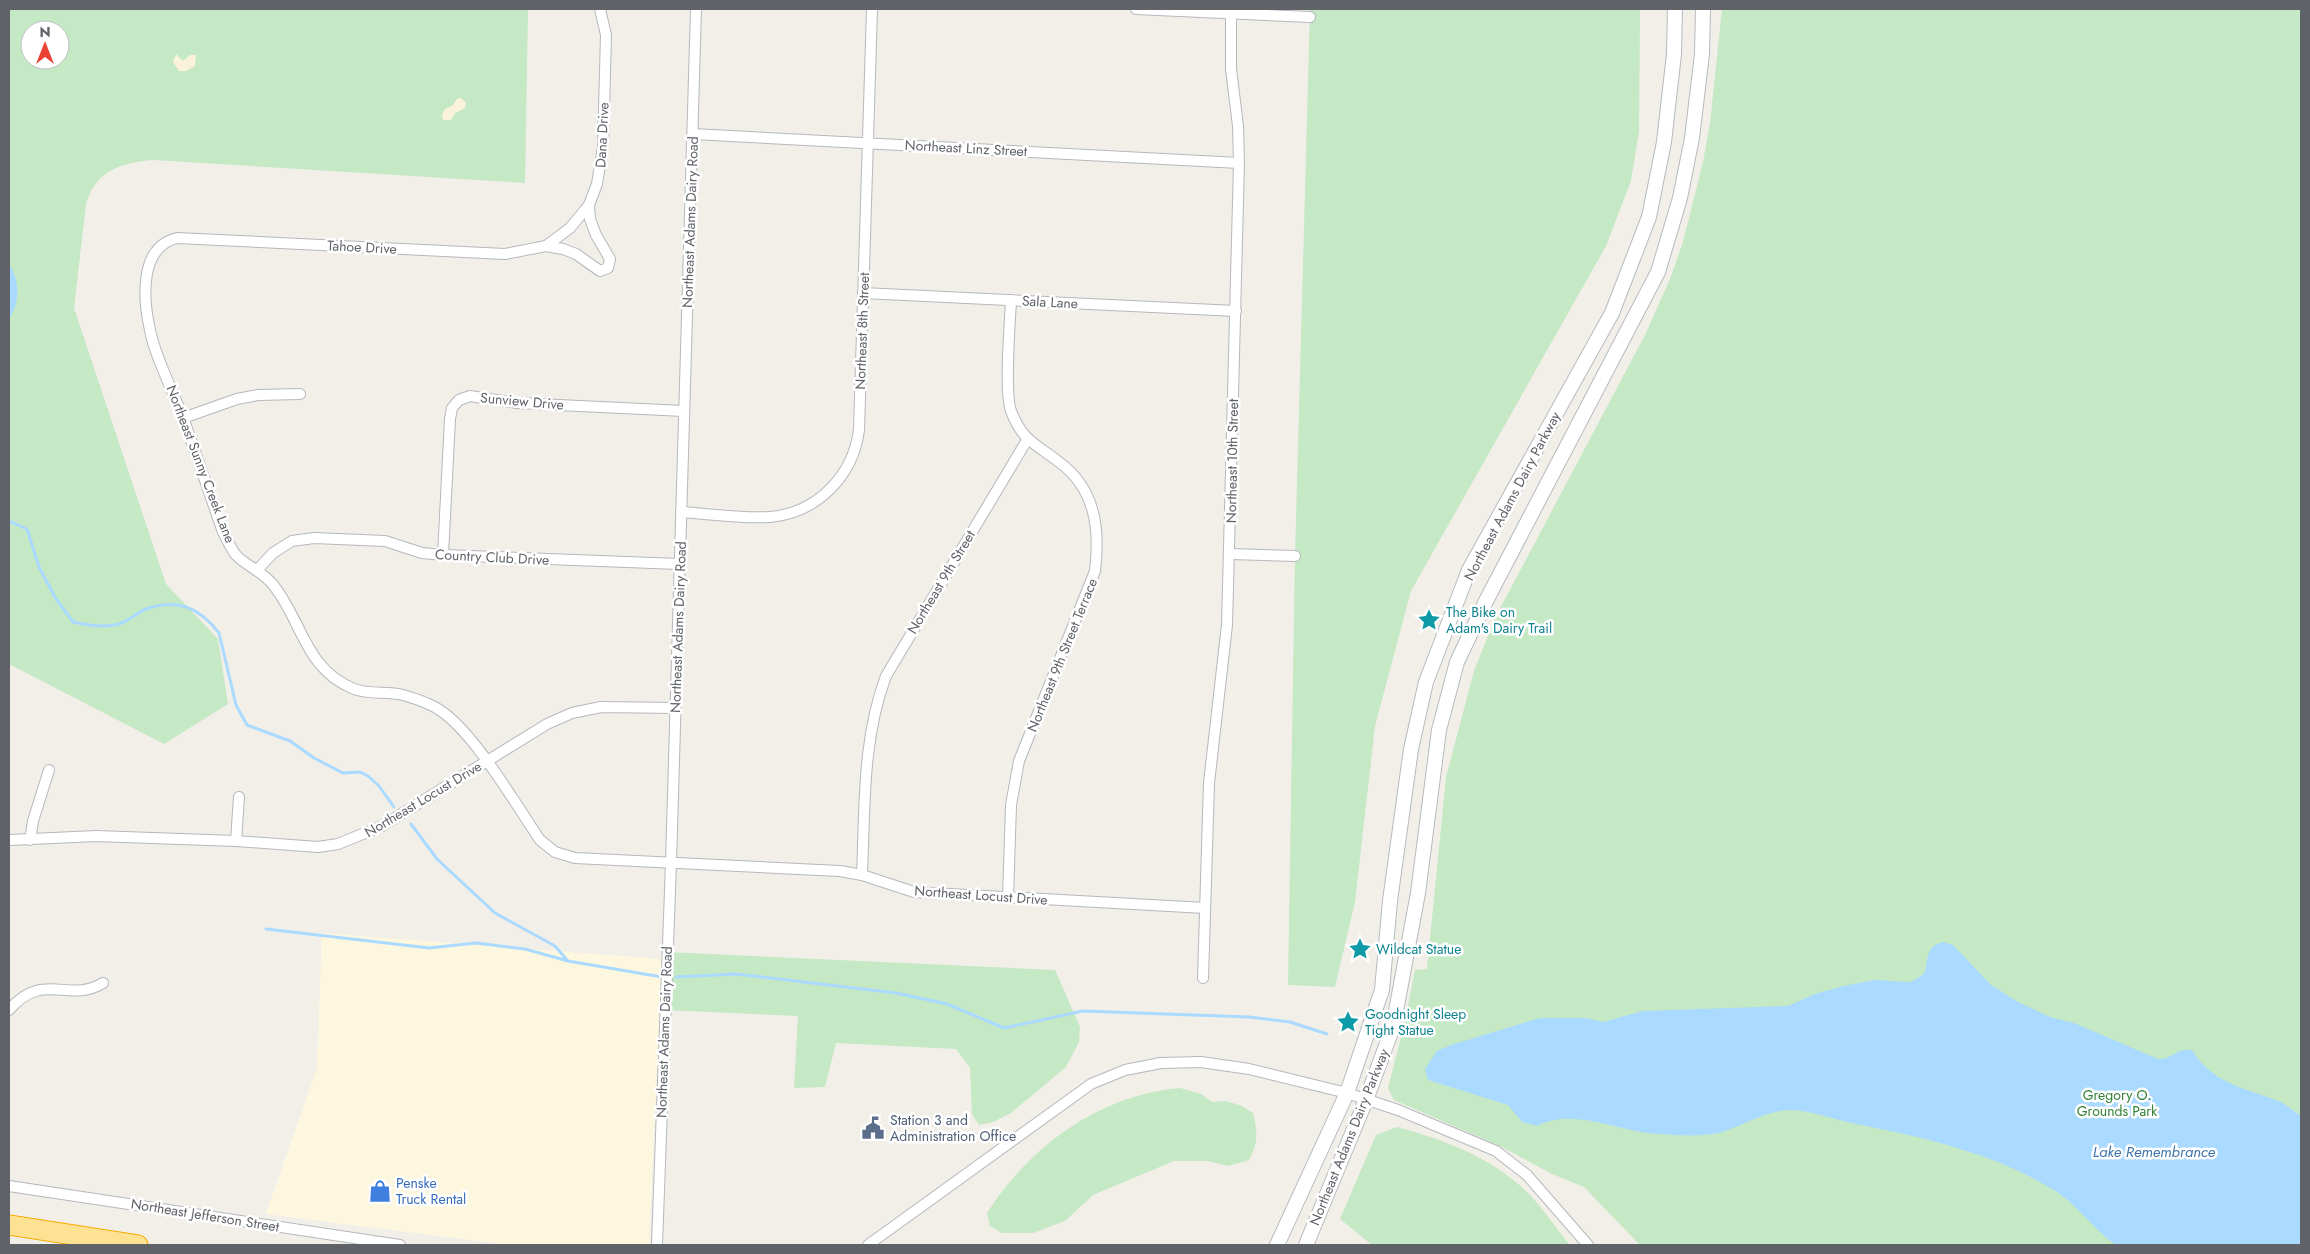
<svg xmlns="http://www.w3.org/2000/svg" width="2310" height="1254" font-family="Jost,sans-serif">
<rect width="100%" height="100%" fill="#f1efe8"/>
<polygon fill="#fef7e0" points="322,933 662,959 649,1245 501,1244 266,1214 317,1068"/>
<g fill="#c5e8c5" fill-rule="evenodd">
<path d="M9,9H528L525,183L153,160C121,163 96,170 86,204L74,308L166,584L218,639L228,704L164,744L9,664ZM30,30H60V60H30Z"/>
<polygon points="1310,9 1640,9 1639,131 1631,181 1606,246 1411,591 1375,726 1355,902 1335,987 1288,985 1295,556"/>
<polygon points="1722,9 2301,9 2301,1245 1640,1245 1584,1187 1552,1174 1502,1147 1394,1100 1388,1088 1404,1025 1415,970 1427,969 1446,777 1474,671 1495,618 1645,335 1670,279 1683,242 1703,162 1710,123"/>
<polygon points="667,952 1055,970 1080,1027 1079,1042 1066,1067 1011,1113 993,1122 979,1125 972,1114 970,1068 956,1049 836,1043 825,1087 794,1088 798,1016 665,1010"/>
<path d="M1180,1088L1201,1094L1212,1102L1226,1101L1242,1106L1253,1113C1258,1131 1258,1144 1249,1160L1228,1166L1208,1161H1174L1093,1195L1065,1221L1033,1233H1002L990,1226L987,1213C1030,1146 1099,1095 1180,1088Z"/>
<path d="M1397,1127C1442,1139 1490,1157 1524,1189C1541,1205 1555,1227 1570,1245H1372L1340,1219L1376,1135Z"/>
</g>
<g fill="#fbf3d9">
<polygon points="176,54 183,61 190,55 196,55 195,66 186,71 179,71 173,62"/>
<polygon points="461,98 466,103 465,108 455,113 451,120 443,120 442,115 445,109 452,106 457,99"/>
</g>
<g fill="#aadaff">
<path d="M9,264C20,280 20,303 9,319Z"/>
<path d="M1943,942L1953,945L1991,985L2018,1002L2050,1017L2074,1023L2158,1059C2172,1060 2175,1048 2192,1050C2213,1084 2243,1087 2278,1101C2286,1104 2294,1111 2301,1116V1245H2116C2094,1230 2079,1207 2057,1192C1999,1155 1928,1138 1861,1125C1837,1121 1816,1111 1791,1110C1766,1110 1743,1126 1719,1133C1701,1137 1677,1135 1659,1134C1623,1133 1572,1106 1537,1126L1522,1122L1508,1105L1428,1080L1425,1069L1437,1051L1451,1045L1540,1018H1586L1603,1022L1643,1011L1788,1006L1815,994L1844,986L1874,980L1911,982L1924,974C1929,959 1925,946 1943,942Z"/>
</g>
<g fill="none" stroke-linecap="round" stroke-linejoin="round">
<g stroke="#aadaff" stroke-width="3">
<path d="M9,521L27,529L39,567L56,599L73,622C86,625 106,628 119,624C129,621 136,613 146,609C177,598 199,607 219,633L236,705L247,725L290,741L314,758L343,773L360,772L368,776L379,786L394,807"/>
<polyline points="411,824 437,859 495,913 555,946 567,960"/>
<polyline points="266,929 429,948 476,943 525,949 568,961 662,977"/>
<polyline points="676,977 736,974 896,993 947,1004 1004,1028 1083,1011 1249,1017 1290,1022 1327,1034"/>
</g>
<defs>
<g id="street">
<path d="M600,9L606,35L603,147L597,184L589,205L590,219L596,235L610,259L608,268L600,271L576,254L563,249L546,246L505,254L177,238C139,247 143,299 150,330C155,357 174,393 184,420C197,457 210,494 223,532C227,539 231,549 236,555C246,566 264,572 274,586C303,623 305,669 354,689C370,695 387,691 403,695C413,698 429,703 438,709C473,730 516,805 540,840L555,852L575,858L840,871L862,875L914,892L1205,908"/>
<polyline points="1136,9 1310,17"/>
<polyline points="693,134 1239,163"/>
<polyline points="546,246 570,228 589,205"/>
<polyline points="863,293 1236,311"/>
<polyline points="183,418 237,399 258,395 300,394"/>
<path d="M681,512C710,514 742,519 770,517C817,513 853,476 859,430L872,9"/>
<polyline points="1230,554 1295,556"/>
<polyline points="443,555 450,419 452,408 459,400 470,396 517,403 684,411"/>
<polyline points="258,569 273,553 292,541 314,538 385,541 422,553 443,555 679,564"/>
<polyline points="9,840 96,836 236,841 318,847 338,844 382,826 547,724 572,713 601,707 675,708"/>
<polyline points="30,840 33,821 49,770"/>
<polyline points="236,841 239,797"/>
<path d="M862,875C865,808 862,740 886,676L1027,440"/>
<path d="M1008,897L1011,805L1019,761L1095,571C1100,530 1096,489 1059,462C1035,443 1023,442 1011,411C1004,391 1010,324 1011,300"/>
<polyline points="1203,978 1209,783 1227,625 1239,163 1238,126 1231,69 1231,13"/>
<path d="M9,1010C43,970 68,1004 103,983"/>
<polyline points="9,1186 400,1245"/>
<polyline points="657,1245 671,863 696,9"/>
<polyline points="868,1245 1091,1084 1125,1070 1161,1063 1201,1062 1249,1069 1347,1093 1398,1110 1496,1151 1527,1175 1588,1245"/>
</g>
<g id="secondary">
<polyline points="1277,1245 1347,1093 1382,990 1390,901 1411,749 1426,682 1469,570 1612,313 1649,217 1664,142 1674,54 1675,9"/>
<polyline points="1306,1245 1366,1100 1393,1027 1418,893 1439,730 1457,662 1486,601 1658,272 1680,198 1692,138 1702,54 1703,9"/>
</g>
<polyline id="highway" points="9,1225 138,1245"/>
</defs>
<use href="#street" stroke="#b5b8bc" stroke-width="12"/>
<use href="#secondary" stroke="#b6babf" stroke-width="16"/>
<use href="#highway" stroke="#f9ab00" stroke-width="21"/>
<use href="#street" stroke="#fff" stroke-width="10"/>
<use href="#secondary" stroke="#fff" stroke-width="14"/>
<use href="#highway" stroke="#fde293" stroke-width="19"/>
</g>
<defs>
<symbol id="sight-bare" viewBox="-9 -9 18 18"><path d="M0-6L1.8-2.2L6-1.7L2.9 1.2L3.7 5.4L0 3.3L-3.7 5.4L-2.9 1.2L-6-1.7L-1.8-2.2Z" fill="#0f9aa8" stroke="#fff" stroke-width="2.5" paint-order="stroke"/></symbol>
<symbol id="civic-bare" viewBox="-9 -9 18 18"><path d="M-.6-6.5H3V-4.5H.6V-3L4-1V1h2V6H-6V1h2V-1L-.6-3ZM-1.2 2.5V6h2.4V2.5Z" fill="#5c6f8a" stroke="#fff" stroke-width="2.5" paint-order="stroke"/></symbol>
<symbol id="shop-bare" viewBox="-9 -9 18 18"><path d="M-5-2.5h2.3a2.7 3.5 0 0 1 5.4 0H5L5.5 6h-11ZM-1.5-2.5h3a1.5 2.3 0 0 0-3 0Z" fill="#3f7fe0" stroke="#fff" stroke-width="2.5" paint-order="stroke"/></symbol>
</defs>
<g fill-rule="evenodd">
<use href="#sight-bare" x="1413" y="604" width="32" height="32"/>
<use href="#sight-bare" x="1344" y="933" width="32" height="32"/>
<use href="#sight-bare" x="1332" y="1006" width="32" height="32"/>
<use href="#civic-bare" x="857" y="1112" width="32" height="32"/>
<use href="#shop-bare" x="364" y="1175" width="32" height="32"/>
</g>
<g text-anchor="middle" dominant-baseline="central" stroke-width="5" stroke-linejoin="round" paint-order="stroke">
<g font-size="14" fill="#5f6368" stroke="#fff">
<text transform="translate(602 135) rotate(-87)">Dana Drive</text>
<text transform="translate(966 148) rotate(3)">Northeast Linz Street</text>
<text transform="translate(690 222) rotate(-88)">Northeast Adams Dairy Road</text>
<text transform="translate(362 247) rotate(3)">Tahoe Drive</text>
<text transform="translate(1050 302) rotate(3)">Sala Lane</text>
<text transform="translate(862 331) rotate(-88)">Northeast 8th Street</text>
<text transform="translate(522 401) rotate(5)">Sunview Drive</text>
<text transform="translate(1232 461) rotate(-89)">Northeast 10th Street</text>
<text transform="translate(201 464) rotate(69)">Northeast Sunny Creek Lane</text>
<text transform="translate(1512 496) rotate(-62)">Northeast Adams Dairy Parkway</text>
<text transform="translate(492 557) rotate(3)">Country Club Drive</text>
<text transform="translate(941 582) rotate(-59)">Northeast 9th Street</text>
<text transform="translate(678 627) rotate(-88)">Northeast Adams Dairy Road</text>
<text transform="translate(1062 655) rotate(-68)">Northeast 9th Street Terrace</text>
<text transform="translate(423 799) rotate(-31)">Northeast Locust Drive</text>
<text transform="translate(981 895) rotate(4)">Northeast Locust Drive</text>
<text transform="translate(664 1032) rotate(-88)">Northeast Adams Dairy Road</text>
<text transform="translate(1349 1137) rotate(-68)">Northeast Adams Dairy Parkway</text>
<text transform="translate(205 1215) rotate(9)">Northeast Jefferson Street</text>
</g>
<g font-size="14" fill="#0d838f" stroke="#fff" text-anchor="start">
<text x="1446" y="612">The Bike on<tspan x="1446" dy="16">Adam's Dairy Trail</tspan></text>
<text x="1376" y="949">Wildcat Statue</text>
<text x="1365" y="1014">Goodnight Sleep<tspan x="1365" dy="16">Tight Statue</tspan></text>
</g>
<g font-size="14" fill="#348238" stroke="#fff">
<text x="2117" y="1095">Gregory O.<tspan x="2117" dy="16">Grounds Park</tspan></text>
</g>
<g font-size="14" fill="#4e5e75" stroke="#fff" text-anchor="start">
<text x="890" y="1120">Station 3 and<tspan x="890" dy="16">Administration Office</tspan></text>
</g>
<g font-size="14" fill="#366cbe" stroke="#fff" text-anchor="start">
<text x="396" y="1183">Penske<tspan x="396" dy="16">Truck Rental</tspan></text>
</g>
<g font-size="15" font-style="italic" fill="#4174aa" stroke="#fff">
<text x="2154" y="1152">Lake Remembrance</text>
</g>
</g>
<rect width="2310" height="1254" fill="none" stroke="#5f6368" stroke-width="20"/>
<g transform="translate(45 45)"><circle r="24" fill="#ffffff" stroke="#bfc1c3"/>
<path d="M0-4L9 19L0 12L-9 19Z" fill="#ea4335"/>
<text y="-8" font-size="14" font-weight="bold" text-anchor="middle" fill="#5f6368">N</text>
</g>
</svg>
